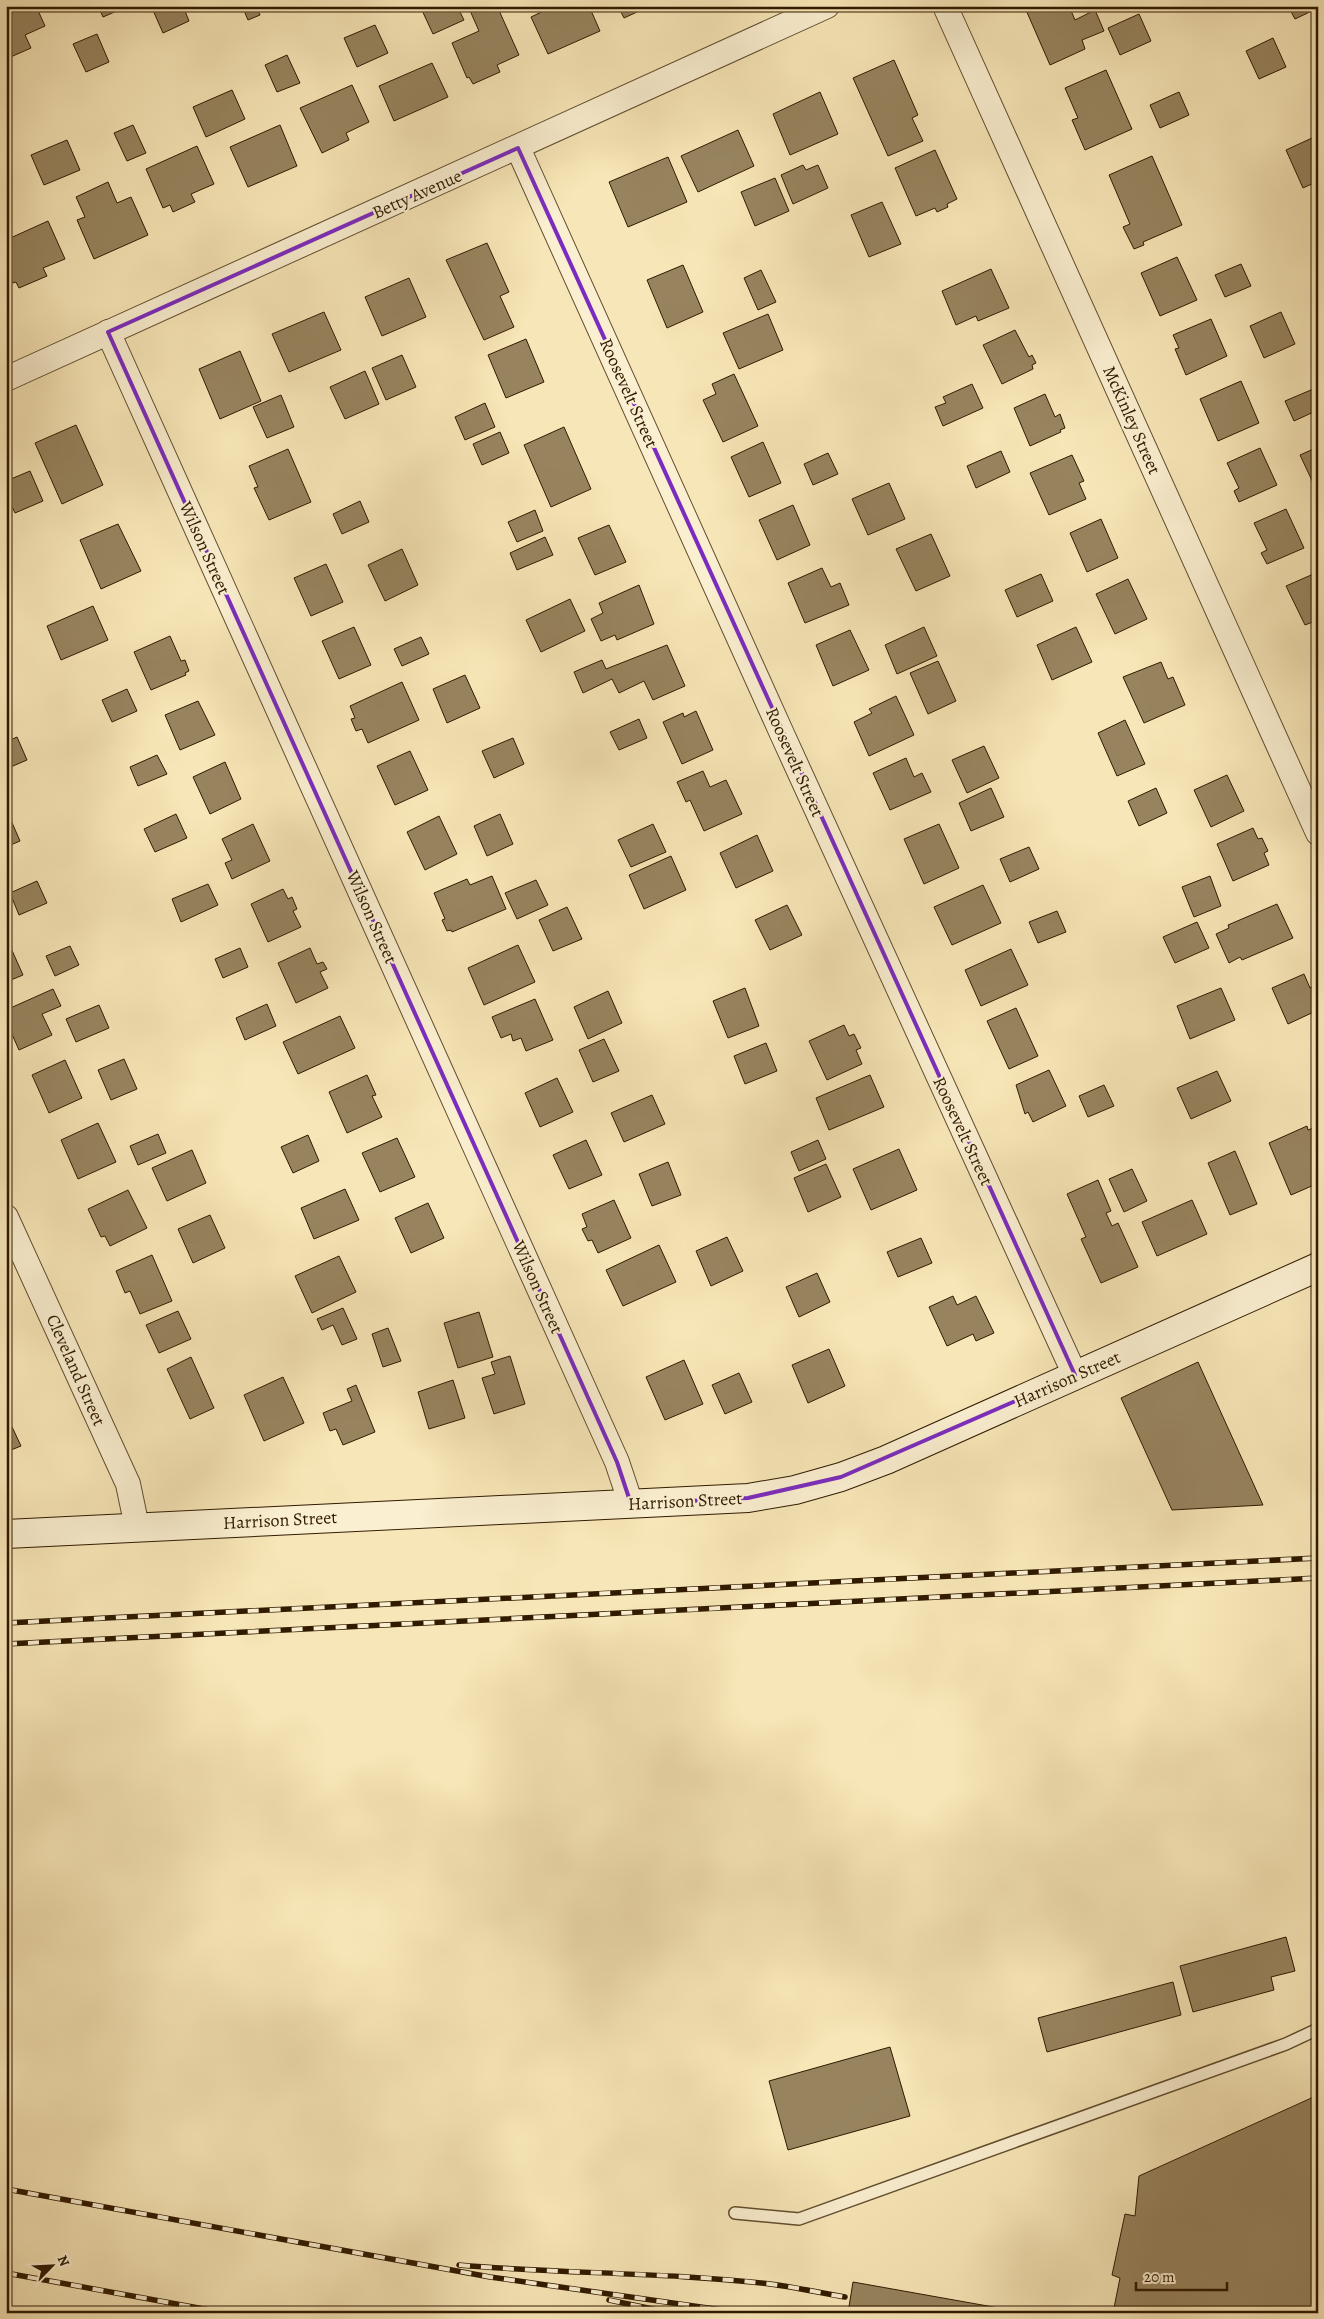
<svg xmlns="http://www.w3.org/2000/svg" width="1324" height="2319" font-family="Alegreya,serif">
<rect width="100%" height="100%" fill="#f7e6b7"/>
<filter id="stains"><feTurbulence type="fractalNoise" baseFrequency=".004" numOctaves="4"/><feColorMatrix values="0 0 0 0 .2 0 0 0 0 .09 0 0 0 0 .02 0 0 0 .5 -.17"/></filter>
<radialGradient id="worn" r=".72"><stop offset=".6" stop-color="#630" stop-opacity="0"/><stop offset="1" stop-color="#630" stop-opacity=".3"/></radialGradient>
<g fill="#97845f" stroke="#301a00">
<polygon points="6,6 36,6 45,26 25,35 31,48 6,59"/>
<polygon points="98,6 125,6 126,7 103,17"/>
<polygon points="156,6 183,6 189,21 163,33 152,8"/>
<polygon points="242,6 256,6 260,15 248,20"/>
<polygon points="420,6 457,6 464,20 433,34"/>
<polygon points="468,6 497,6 519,55 497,65 500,72 473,84 469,77 467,78 452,43 479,31"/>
<polygon points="554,6 589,6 600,31 548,54 531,17"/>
<polygon points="618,6 650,6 624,18"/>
<polygon points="1034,6 1069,6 1075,20 1095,10 1104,31 1082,40 1085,49 1050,65 1026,10"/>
<polygon points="1288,6 1318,6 1318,8 1295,19"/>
<polygon points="1139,14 1151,41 1120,55 1108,28"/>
<polygon points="375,25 388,53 357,67 344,38"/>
<polygon points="97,34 109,62 86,72 73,44"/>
<polygon points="1273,38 1286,67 1259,79 1246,51"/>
<polygon points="287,55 300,83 277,92 265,65"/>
<polygon points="894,60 918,115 912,118 923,141 888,156 853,78"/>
<polygon points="432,63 448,97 394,121 379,86"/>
<polygon points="1106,70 1132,129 1085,150 1072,120 1078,118 1065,88"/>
<polygon points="352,85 369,122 346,133 349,140 322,153 300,108"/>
<polygon points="232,90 245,119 206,137 193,107"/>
<polygon points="820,92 838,134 790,155 773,114"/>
<polygon points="1179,92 1189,115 1160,128 1150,105"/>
<polygon points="133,125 146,153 127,161 114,133"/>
<polygon points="280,125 297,166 248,187 230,147"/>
<polygon points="738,130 754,166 698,192 681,156"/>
<polygon points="1312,138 1318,151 1318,181 1303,188 1286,150"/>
<polygon points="67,140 80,170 44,185 31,155"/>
<polygon points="197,146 214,184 191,194 195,202 173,212 170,205 163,208 146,169"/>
<polygon points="935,150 957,199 947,204 948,207 937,212 935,208 916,216 895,168"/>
<polygon points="1152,156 1182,225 1143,242 1144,245 1134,249 1123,227 1130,224 1109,175"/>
<polygon points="668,157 687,202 628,227 609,182"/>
<polygon points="803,165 806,170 818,165 828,188 793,204 781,175"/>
<polygon points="775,178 789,211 755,226 741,192"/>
<polygon points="108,182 117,203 131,197 148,235 94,259 77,220 85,217 76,197"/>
<polygon points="882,202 901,244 869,257 851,215"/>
<polygon points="48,221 65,259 43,268 47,276 19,288 16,282 13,283 6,268 6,240"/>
<polygon points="487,243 509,292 500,296 514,327 484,340 446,260"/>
<polygon points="1177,257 1197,300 1160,316 1141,273"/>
<polygon points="1241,264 1251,286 1225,297 1215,275"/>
<polygon points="683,265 703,312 667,328 647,280"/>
<polygon points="991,269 1009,308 978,321 976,316 956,325 942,291"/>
<polygon points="761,270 776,302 758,310 744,278"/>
<polygon points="409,278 426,317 382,336 365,297"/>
<polygon points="324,312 341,350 289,372 272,334"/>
<polygon points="1281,312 1295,344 1264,358 1250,326"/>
<polygon points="768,314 783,350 739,369 723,333"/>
<polygon points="1211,319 1227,356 1186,375 1175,349 1179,348 1173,335"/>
<polygon points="1015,330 1029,357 1032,355 1036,363 1032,365 1033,369 1002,384 983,345"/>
<polygon points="526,339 544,382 506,398 488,355"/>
<polygon points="240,351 261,401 220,419 199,369"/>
<polygon points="402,355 416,387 386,400 372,368"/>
<polygon points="365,371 379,404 345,419 330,387"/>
<polygon points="734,374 758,426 723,442 703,400 716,394 712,384"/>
<polygon points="1241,381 1259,423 1218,441 1200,399"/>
<polygon points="972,384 983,408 943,426 935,407 946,403 943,397"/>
<polygon points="1318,387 1318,410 1294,421 1285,401"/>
<polygon points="1045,394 1055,417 1060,414 1065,428 1060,430 1061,432 1030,446 1014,408"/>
<polygon points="281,395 294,427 267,438 253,407"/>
<polygon points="485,403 495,427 465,440 455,417"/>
<polygon points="76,425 103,485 62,504 35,443"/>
<polygon points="564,427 591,489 551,507 524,445"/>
<polygon points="500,432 509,453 482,465 473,444"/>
<polygon points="763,442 781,483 749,497 731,457"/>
<polygon points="1318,447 1318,486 1315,487 1300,455"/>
<polygon points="1260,448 1277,485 1239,502 1234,491 1239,488 1227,463"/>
<polygon points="288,449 311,502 269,520 254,488 258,487 249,466"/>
<polygon points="1001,451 1010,472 976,488 967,466"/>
<polygon points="828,453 838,474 813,485 804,464"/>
<polygon points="1072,455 1084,481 1079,483 1086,499 1049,515 1030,473"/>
<polygon points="30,471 43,501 15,513 6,494 6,481"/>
<polygon points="889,483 905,519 868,535 852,499"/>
<polygon points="360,501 369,522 342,534 333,514"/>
<polygon points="793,505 810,545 777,560 759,520"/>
<polygon points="1286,509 1304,548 1267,564 1261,553 1267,550 1254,523"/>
<polygon points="535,510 543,531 517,542 508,522"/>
<polygon points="1101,519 1118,558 1087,572 1070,533"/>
<polygon points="118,524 141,571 101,589 80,540"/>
<polygon points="609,525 626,562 595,575 578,538"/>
<polygon points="931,534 950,576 916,591 896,549"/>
<polygon points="545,537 553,555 517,570 510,553"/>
<polygon points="402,549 418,585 385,601 368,565"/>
<polygon points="326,564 343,602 311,616 294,578"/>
<polygon points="822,568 831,587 840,583 849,605 805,623 788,583"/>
<polygon points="1318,572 1318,620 1305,625 1286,586"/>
<polygon points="1041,574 1053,601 1017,617 1005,590"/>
<polygon points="1128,579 1147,619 1115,634 1096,594"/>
<polygon points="639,585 654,624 617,640 615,635 601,641 591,619 603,613 599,603"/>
<polygon points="570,599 585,631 541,652 526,620"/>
<polygon points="93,606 108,640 61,660 47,626"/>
<polygon points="354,627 371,665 339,679 322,641"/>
<polygon points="924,627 937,656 897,674 885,645"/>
<polygon points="1076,627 1092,662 1052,680 1037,645"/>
<polygon points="850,630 869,670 833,686 816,645"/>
<polygon points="170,636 181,661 185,660 189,671 185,673 186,675 151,690 134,652"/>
<polygon points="421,637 429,654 402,666 394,649"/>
<polygon points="667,645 685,686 653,700 644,681 619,693 612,679 583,693 574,672 602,660 606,669"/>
<polygon points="938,661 956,701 928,714 910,673"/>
<polygon points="1161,662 1168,679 1173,677 1185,705 1144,723 1123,677"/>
<polygon points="465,675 480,708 447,723 433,689"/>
<polygon points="402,682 419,720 368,743 362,729 356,731 351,719 355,718 350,706"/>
<polygon points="127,689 137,711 112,722 102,700"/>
<polygon points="896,696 914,735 869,756 854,722 872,713 869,709"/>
<polygon points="198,701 215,735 180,750 165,715"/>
<polygon points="696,711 713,750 682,764 663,722 683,713 684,717"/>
<polygon points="639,719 647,738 619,750 610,732"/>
<polygon points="1125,720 1145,764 1117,776 1098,733"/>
<polygon points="17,737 27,760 6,769 6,742"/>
<polygon points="513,738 524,764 494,778 482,751"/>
<polygon points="984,746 999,778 967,793 952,760"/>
<polygon points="410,751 428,790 395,805 377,766"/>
<polygon points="157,755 167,774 138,786 130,767"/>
<polygon points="906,758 914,777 922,773 931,792 890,810 873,773"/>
<polygon points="225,762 241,799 210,814 193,777"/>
<polygon points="703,771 710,787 726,780 742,814 704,831 690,800 686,802 677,782"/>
<polygon points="1227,775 1244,811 1211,827 1194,790"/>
<polygon points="991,788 1004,817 971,831 959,803"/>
<polygon points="1156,788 1167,813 1139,826 1128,801"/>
<polygon points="176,814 187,838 155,852 144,829"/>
<polygon points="500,814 513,844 487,856 474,826"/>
<polygon points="439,816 457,854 425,870 407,832"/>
<polygon points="10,818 20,841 6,847 6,820"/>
<polygon points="253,824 270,861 232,879 225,863 232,860 222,839"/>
<polygon points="653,824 666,852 631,867 618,840"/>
<polygon points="939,824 959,868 924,884 904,839"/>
<polygon points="1253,828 1258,839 1262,838 1268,851 1264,853 1269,865 1233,881 1217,844"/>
<polygon points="757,835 773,871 736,888 720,853"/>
<polygon points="1029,847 1039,869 1010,882 1000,859"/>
<polygon points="671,856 686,890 644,909 629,875"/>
<polygon points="492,876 506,909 452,932 451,930 447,931 442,920 445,919 434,893 467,879 470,885"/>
<polygon points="1210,876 1221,906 1194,917 1182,887"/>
<polygon points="536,880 548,905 517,919 505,893"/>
<polygon points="37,881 47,903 19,915 10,893"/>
<polygon points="208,884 218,905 181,922 172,899"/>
<polygon points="983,885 1001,923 952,945 934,907"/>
<polygon points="283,889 288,899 292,897 297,909 293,911 301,927 268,942 251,904"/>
<polygon points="1277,904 1293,938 1242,960 1240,957 1229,963 1216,934 1229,928 1228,925"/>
<polygon points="787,905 802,935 770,950 755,920"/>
<polygon points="567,907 582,939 553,951 539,920"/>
<polygon points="1057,911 1066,932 1038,943 1029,922"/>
<polygon points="1197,922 1209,948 1175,963 1163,937"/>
<polygon points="6,937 23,975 6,982"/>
<polygon points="518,945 535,982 484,1005 468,968"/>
<polygon points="70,946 79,965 55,976 46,956"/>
<polygon points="240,948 248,967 223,978 215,959"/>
<polygon points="310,948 317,964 323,962 327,969 320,972 328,988 296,1003 278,963"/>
<polygon points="1011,949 1028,985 981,1006 965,970"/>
<polygon points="1304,974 1310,988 1314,986 1318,995 1315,998 1318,1010 1288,1024 1272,988"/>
<polygon points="745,988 759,1026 728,1038 713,1001"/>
<polygon points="1221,988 1235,1020 1190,1039 1177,1006"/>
<polygon points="53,989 61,1006 42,1014 52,1035 19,1050 6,1021 6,1010"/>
<polygon points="608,991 622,1023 588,1039 574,1007"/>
<polygon points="535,999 553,1040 526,1051 521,1038 513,1041 511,1034 501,1038 492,1017"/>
<polygon points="267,1004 276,1026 245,1040 236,1018"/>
<polygon points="99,1005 109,1028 76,1042 66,1019"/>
<polygon points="1016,1008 1038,1056 1009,1069 987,1021"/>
<polygon points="340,1016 355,1048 298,1074 283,1042"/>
<polygon points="844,1025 849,1036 854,1034 861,1048 856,1050 862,1064 827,1080 809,1041"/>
<polygon points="604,1039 619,1071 593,1082 579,1050"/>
<polygon points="766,1043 777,1071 745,1084 734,1056"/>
<polygon points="124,1059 137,1089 111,1100 98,1070"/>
<polygon points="65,1060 82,1098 49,1113 32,1075"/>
<polygon points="1049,1070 1066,1106 1033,1122 1028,1112 1025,1114 1016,1085"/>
<polygon points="1217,1071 1231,1101 1191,1119 1177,1088"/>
<polygon points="367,1075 376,1095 372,1096 382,1117 347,1133 329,1092"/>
<polygon points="870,1075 884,1107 829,1130 816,1098"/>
<polygon points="557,1078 573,1112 540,1127 525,1093"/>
<polygon points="1104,1085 1114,1106 1088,1117 1079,1096"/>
<polygon points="652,1095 665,1124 624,1142 611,1113"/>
<polygon points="98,1123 116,1162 78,1179 61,1140"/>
<polygon points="1307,1126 1308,1130 1318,1126 1318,1178 1312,1180 1314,1185 1291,1195 1269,1143"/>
<polygon points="158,1134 166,1153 138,1165 130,1146"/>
<polygon points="308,1135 319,1161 293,1173 281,1147"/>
<polygon points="397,1138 415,1177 380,1192 362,1153"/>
<polygon points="586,1140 602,1175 569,1189 553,1155"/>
<polygon points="818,1140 826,1159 799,1171 791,1152"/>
<polygon points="899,1149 917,1190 871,1210 853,1169"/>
<polygon points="192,1150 206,1183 167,1201 152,1168"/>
<polygon points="1235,1151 1257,1204 1230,1215 1208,1163"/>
<polygon points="668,1162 681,1195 652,1206 639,1174"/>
<polygon points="826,1164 841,1197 808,1212 794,1178"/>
<polygon points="1132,1169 1147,1201 1124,1212 1109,1179"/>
<polygon points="1098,1180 1111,1211 1106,1213 1112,1226 1118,1223 1138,1267 1101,1283 1081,1239 1086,1237 1067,1194"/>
<polygon points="345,1189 359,1220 314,1239 301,1208"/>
<polygon points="128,1190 147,1228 110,1246 105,1236 101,1237 88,1209"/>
<polygon points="614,1200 631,1238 598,1253 592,1240 588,1241 582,1229 587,1227 582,1214"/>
<polygon points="1192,1200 1207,1234 1157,1256 1142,1222"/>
<polygon points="428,1203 444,1238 411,1253 395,1218"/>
<polygon points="210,1215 225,1248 193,1263 178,1229"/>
<polygon points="727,1237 743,1271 711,1286 696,1251"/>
<polygon points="921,1238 932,1263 898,1277 887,1252"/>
<polygon points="659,1245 676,1282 623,1306 606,1270"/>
<polygon points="152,1255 172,1301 140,1314 130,1291 125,1293 116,1271"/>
<polygon points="339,1256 356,1292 312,1313 295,1276"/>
<polygon points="817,1273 830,1302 799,1317 786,1287"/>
<polygon points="953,1296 957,1305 976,1296 994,1333 976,1341 973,1334 947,1346 929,1307"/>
<polygon points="343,1308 357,1339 342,1345 333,1325 322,1330 317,1319"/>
<polygon points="178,1311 191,1339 159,1353 146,1325"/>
<polygon points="479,1312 493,1357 458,1368 444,1323"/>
<polygon points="388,1328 401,1361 383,1367 372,1334"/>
<polygon points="829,1349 845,1386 808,1403 792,1365"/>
<polygon points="510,1356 525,1404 494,1414 482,1378 495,1374 491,1362"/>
<polygon points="191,1357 214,1408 190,1419 167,1369"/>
<polygon points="684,1360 703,1404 665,1420 646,1377"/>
<polygon points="1198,1362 1263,1505 1172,1510 1121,1398"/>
<polygon points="739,1373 752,1402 725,1414 712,1385"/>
<polygon points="283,1377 304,1423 264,1441 244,1395"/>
<polygon points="453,1380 465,1418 429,1429 418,1392"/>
<polygon points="356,1385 375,1432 343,1445 336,1429 330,1431 323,1413 352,1401 347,1389"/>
<polygon points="6,1414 21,1446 6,1452"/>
<polygon points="1286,1937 1295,1971 1271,1977 1274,1990 1193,2012 1180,1966"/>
<polygon points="1173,1982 1181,2015 1047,2052 1038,2018"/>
<polygon points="890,2047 910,2116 788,2150 769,2081"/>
<polygon points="1318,2095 1318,2313 1113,2313 1120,2278 1112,2275 1125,2214 1135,2216 1139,2176"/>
<polygon points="853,2282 1027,2313 848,2313"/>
</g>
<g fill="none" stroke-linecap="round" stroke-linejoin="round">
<defs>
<polyline id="lane" points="735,2213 799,2219 1286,2044 1318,2029"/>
<g id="street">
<polyline points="945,6 1318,833"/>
<polyline points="518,148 783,736 1075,1375"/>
<polyline points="108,332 617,1462 631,1504"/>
<polyline points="6,379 827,6"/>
<polyline points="6,1217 128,1484 137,1527"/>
</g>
<polyline id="secondary" points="6,1534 748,1498 795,1490 841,1477 886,1460 1318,1267"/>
</defs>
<use href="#lane" stroke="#624d2e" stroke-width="14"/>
<use href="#street" stroke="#624d2e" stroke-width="26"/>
<use href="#secondary" stroke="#301a00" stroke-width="30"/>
<use href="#lane" stroke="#faefd0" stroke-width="11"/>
<use href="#street" stroke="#faefd0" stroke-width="24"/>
<use href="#secondary" stroke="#faefd0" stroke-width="28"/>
<defs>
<g id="rail">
<polyline points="6,1623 1318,1558"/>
<polyline points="6,1644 1318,1578"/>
<polyline points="6,2189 490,2277 743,2313"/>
<path d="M459,2265C562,2274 667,2272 770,2284C795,2287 820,2293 845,2297"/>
<polyline points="6,2273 226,2313"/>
<polyline points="609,2300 672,2313"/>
</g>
</defs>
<use href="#rail" stroke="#301a00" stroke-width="5.5"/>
<use href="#rail" stroke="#faefd0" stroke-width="4" stroke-dasharray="11" stroke-linecap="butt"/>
</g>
<path fill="none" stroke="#7b2cbf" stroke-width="4" stroke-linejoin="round" d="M518,148L1075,1375L841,1477L748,1498L631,1504L617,1462L108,332Z"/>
<g text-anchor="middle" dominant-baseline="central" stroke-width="4.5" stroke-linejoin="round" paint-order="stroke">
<g font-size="18" fill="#301a00" stroke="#faefd0">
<text transform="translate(417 194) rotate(-24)">Betty Avenue</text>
<text transform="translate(629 393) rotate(66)">Roosevelt Street</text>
<text transform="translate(1132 420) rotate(66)">McKinley Street</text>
<text transform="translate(205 548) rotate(66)">Wilson Street</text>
<text transform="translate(795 762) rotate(66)">Roosevelt Street</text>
<text transform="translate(372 917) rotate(66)">Wilson Street</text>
<text transform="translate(963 1131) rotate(65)">Roosevelt Street</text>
<text transform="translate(538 1287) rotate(66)">Wilson Street</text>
<text transform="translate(76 1370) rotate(66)">Cleveland Street</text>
<text transform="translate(1067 1379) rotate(-24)">Harrison Street</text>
<text transform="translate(685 1501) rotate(-3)">Harrison Street</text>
<text transform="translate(280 1520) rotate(-3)">Harrison Street</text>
</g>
</g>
<rect width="1324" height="2319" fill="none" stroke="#f7e6b7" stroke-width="25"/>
<rect x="8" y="8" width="1309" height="2304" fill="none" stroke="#301a00" stroke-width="2.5"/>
<rect x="12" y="12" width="1299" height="2294" fill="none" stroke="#301a00"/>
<g transform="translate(52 2266) rotate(66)" stroke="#faefd0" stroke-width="4" paint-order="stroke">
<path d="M0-4L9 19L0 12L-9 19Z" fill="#301a00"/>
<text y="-8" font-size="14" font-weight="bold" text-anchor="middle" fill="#301a00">N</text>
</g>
<path d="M1136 2282v8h91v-8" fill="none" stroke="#301a00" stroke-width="2.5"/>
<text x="1144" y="2282" font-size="15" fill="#301a00" stroke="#faefd0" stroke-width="4" paint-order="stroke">20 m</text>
<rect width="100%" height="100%" filter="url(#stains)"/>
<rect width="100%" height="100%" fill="url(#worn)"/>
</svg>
